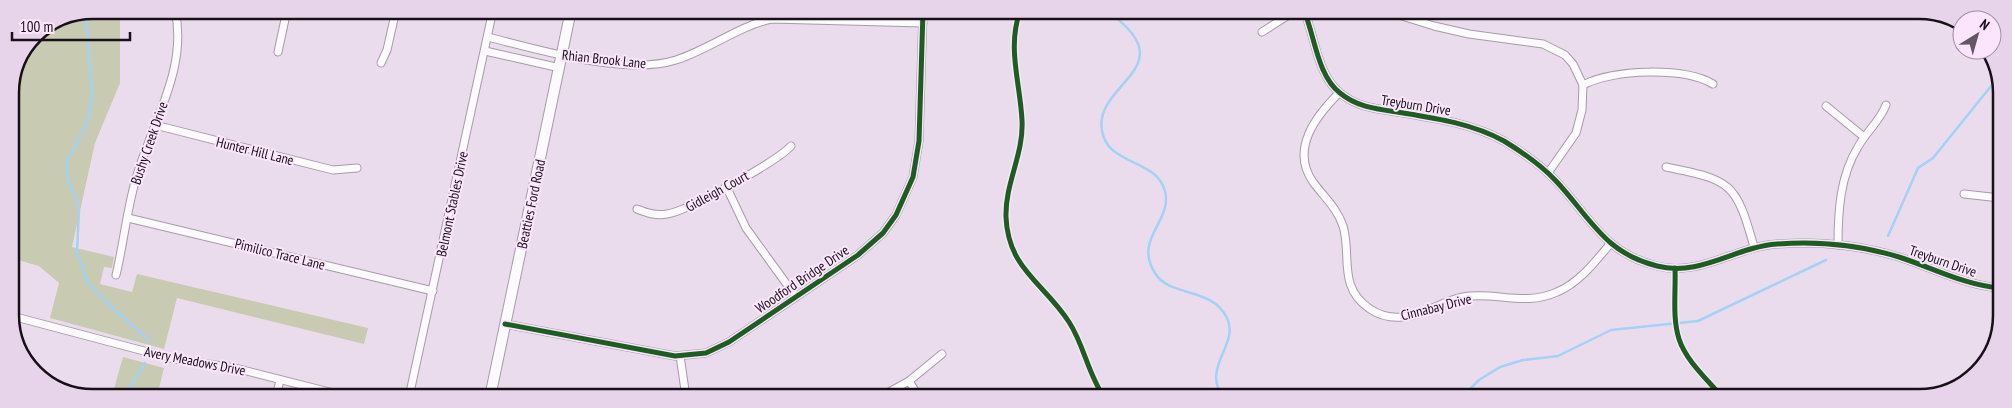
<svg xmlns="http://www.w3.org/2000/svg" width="2012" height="408" font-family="'PT Sans Narrow',sans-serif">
<rect width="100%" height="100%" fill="#ebdced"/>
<g fill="#c9cab2">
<polygon points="93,10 120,10 120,83 95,143 72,247 114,257 112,268 104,267 100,284 132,292 137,274 368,328 364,344 177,298 164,349 50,318 59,283 39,266 11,258 10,88 34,34"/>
<polygon points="123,357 164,368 157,397 112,396"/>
</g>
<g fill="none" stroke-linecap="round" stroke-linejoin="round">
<g stroke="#a2d2f6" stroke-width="2.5">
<path d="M1107,11C1188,68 1093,82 1102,131C1108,166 1156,158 1165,191C1173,221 1133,239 1155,273C1170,298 1211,286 1227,318C1240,344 1201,367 1223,397"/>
<polyline points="86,13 92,97 87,123 67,161 66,168 69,184 77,199 79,211 77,251 87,282 106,302 150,341"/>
<polyline points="1888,236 1918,168 1933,158 2000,75"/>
<polyline points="125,396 145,363"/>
<polyline points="1450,397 1469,390 1479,380 1500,367 1523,360 1558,356 1611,330 1698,321 1826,260"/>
</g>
<defs>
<g id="minor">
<path d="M1304,11C1315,36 1317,75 1340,93C1357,107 1376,109 1397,112C1434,118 1471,123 1504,141C1522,152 1541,165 1556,181C1590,217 1604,253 1657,266C1700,277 1735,247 1777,244C1817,241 1860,245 1899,257C1933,268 1964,285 2000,288"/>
<polyline points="1386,11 1434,26 1469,34 1543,44 1565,55 1573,64 1583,85 1582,110 1576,133 1548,173"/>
<polyline points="176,13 191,10"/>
<polyline points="1262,32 1295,11"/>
<path d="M488,37C540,50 625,76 676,60C710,49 737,27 771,19L923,23"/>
<polyline points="485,51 560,68"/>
<polyline points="278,52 287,10"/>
<polyline points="381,63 387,50 396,10"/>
<path d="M1583,85C1613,69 1684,67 1713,84"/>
<path d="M1339,93C1316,116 1290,149 1313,182C1324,197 1337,208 1343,226C1352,255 1337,287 1370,309C1379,315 1391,318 1402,317C1423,316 1442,301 1463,297C1495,291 1524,307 1557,292C1579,283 1595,262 1610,244"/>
<polyline points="1826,106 1864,137"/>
<polyline points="155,125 333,170 357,168"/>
<path d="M1666,167C1731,180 1736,182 1754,247"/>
<polyline points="726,186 746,228 796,297"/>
<polyline points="1964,194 2000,198"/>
<path d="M637,209C647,213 656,216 667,214C688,211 776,162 791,146"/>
<polyline points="128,218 433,291"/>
<path d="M1838,245C1838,211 1840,176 1858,147C1866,132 1880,121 1886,105"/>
<path d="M116,275C124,242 127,207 137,175C153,121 188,68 175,10"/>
<polyline points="12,316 174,359 235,368 349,397"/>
<polyline points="505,324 675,356 706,353 729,342 858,255 883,233 896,215 913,177 919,141 923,11"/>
<polyline points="680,356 686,397"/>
<polyline points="909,381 919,397"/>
<polyline points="276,397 280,380"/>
<polyline points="409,397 493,10"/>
<polyline points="880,397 909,381 942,354"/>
</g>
<polyline id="secondary" points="490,397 571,10"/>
</defs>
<use href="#minor" stroke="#a69ba8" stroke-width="9"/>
<use href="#secondary" stroke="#a69ba8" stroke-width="12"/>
<use href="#minor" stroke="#fcfafc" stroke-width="7"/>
<use href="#secondary" stroke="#fcfafc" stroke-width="10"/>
<defs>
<g id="cycleway">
<path d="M1020,11C1007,48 1020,82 1022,120C1024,154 1005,183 1006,217C1008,269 1044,283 1069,322C1084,345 1088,374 1104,397"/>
<path d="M1304,11C1315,36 1317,75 1340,93C1357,107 1376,109 1397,112C1434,118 1471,123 1504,141C1522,152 1541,165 1556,181C1590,217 1604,253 1657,266C1700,277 1735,247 1777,244C1817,241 1860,245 1899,257C1933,268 1964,285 2000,288"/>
<path d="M1675,268C1676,291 1672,317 1679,339C1686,361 1708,380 1723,398"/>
<polyline points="505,324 675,356 706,353 729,342 858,255 883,233 896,215 913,177 919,141 923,11"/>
</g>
</defs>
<use href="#cycleway" stroke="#fae5fc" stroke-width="8"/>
<use href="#cycleway" stroke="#1b5e20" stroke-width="5"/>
</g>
<g text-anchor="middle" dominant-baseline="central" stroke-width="4" stroke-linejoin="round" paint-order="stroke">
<g font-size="14" fill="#180f19" stroke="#fae5fc">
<text transform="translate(604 59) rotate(6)">Rhian Brook Lane</text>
<text transform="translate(1416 105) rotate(9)">Treyburn Drive</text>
<text transform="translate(149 143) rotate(-71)">Bushy Creek Drive</text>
<text transform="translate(255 151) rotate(14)">Hunter Hill Lane</text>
<text transform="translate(717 191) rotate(-29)">Gidleigh Court</text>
<text transform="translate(452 204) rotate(-78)">Belmont Stables Drive</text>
<text transform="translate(531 204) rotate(-78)">Beatties Ford Road</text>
<text transform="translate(280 254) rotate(14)">Pimilico Trace Lane</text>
<text transform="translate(1943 261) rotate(19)">Treyburn Drive</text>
<text transform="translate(802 279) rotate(-34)">Woodford Bridge Drive</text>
<text transform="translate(1436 307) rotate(-14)">Cinnabay Drive</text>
<text transform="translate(195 361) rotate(11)">Avery Meadows Drive</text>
</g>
</g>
<path d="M0 0H2012V408H0ZM93 19H1919A74 74 0 0 1 1993 93V315A74 74 0 0 1 1919 389H93A74 74 0 0 1 19 315V93A74 74 0 0 1 93 19Z" fill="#e8d4ea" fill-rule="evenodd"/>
<path fill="none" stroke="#180f19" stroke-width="2.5" d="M93 19H1919A74 74 0 0 1 1993 93V315A74 74 0 0 1 1919 389H93A74 74 0 0 1 19 315V93A74 74 0 0 1 93 19Z"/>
<g transform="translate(1977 35) rotate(37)"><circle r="24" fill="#fae5fc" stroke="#a08fa1"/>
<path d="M0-4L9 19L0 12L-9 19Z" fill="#625763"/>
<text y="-8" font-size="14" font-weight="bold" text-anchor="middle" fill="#180f19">N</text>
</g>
<path d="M12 32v8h118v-8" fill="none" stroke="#180f19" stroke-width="2.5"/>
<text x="20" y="32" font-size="15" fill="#180f19" stroke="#fae5fc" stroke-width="4" paint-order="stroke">100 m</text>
</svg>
